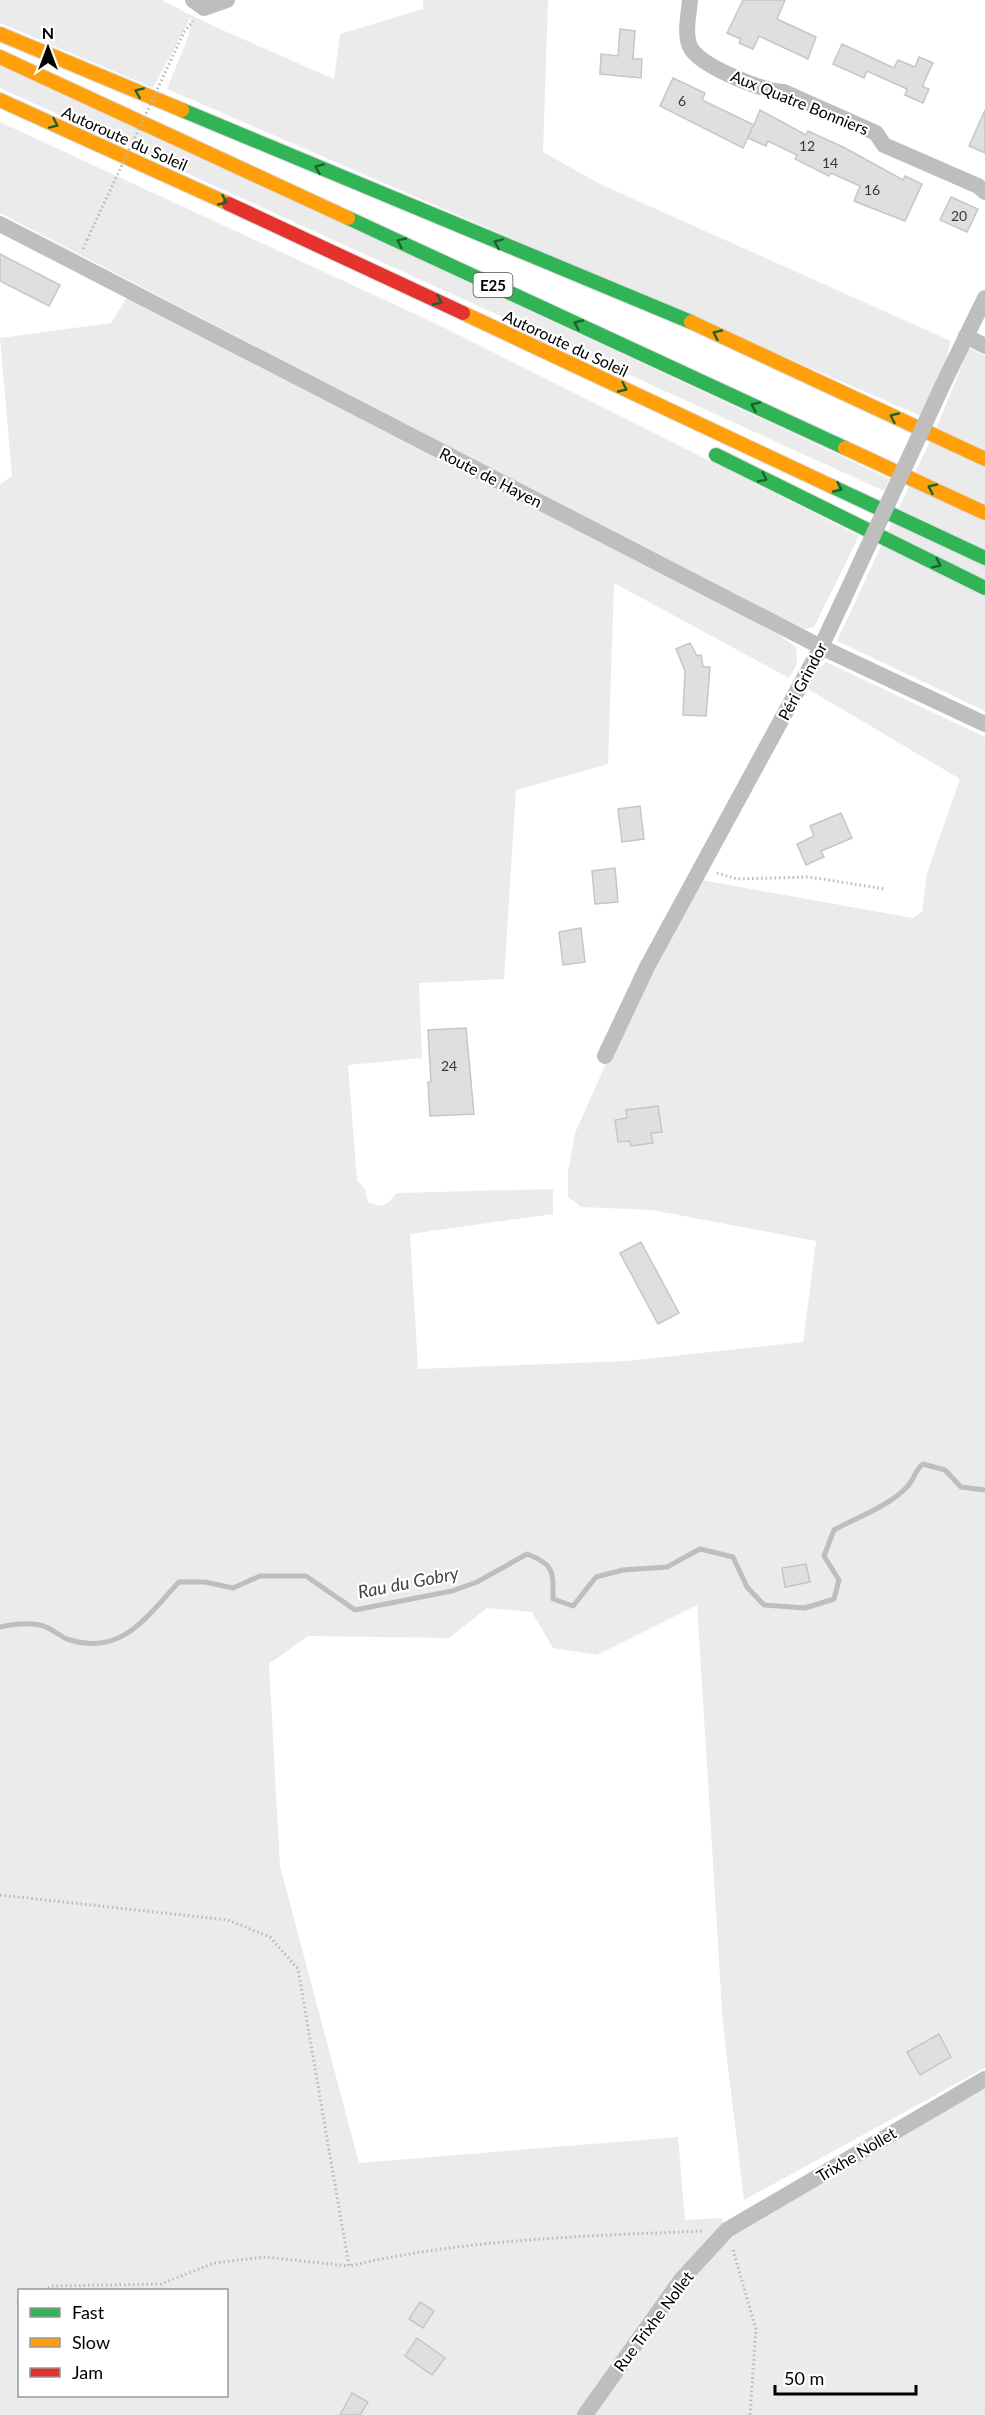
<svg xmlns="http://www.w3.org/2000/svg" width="985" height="2415" font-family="Lato,sans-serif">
<rect width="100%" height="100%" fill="#fff"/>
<g fill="#ebebeb" fill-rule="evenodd">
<polygon points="0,0 161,0 211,25 334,79 340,34 423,9 423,0 548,0 543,152 600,184 951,341 944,367 921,416 167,89 189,35 191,17 153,88 0,23"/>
<polygon points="0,64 890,479 884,491 0,88"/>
<polygon points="0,122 441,326 859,536 814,627 800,630 0,213"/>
<path d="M128,296L778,634L796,647L797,664L789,678L614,583L608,764L516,790L504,979L419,983L422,1058L348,1065L357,1180L365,1189L368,1202C383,1209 387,1205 397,1193L553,1189V1214L410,1234L418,1369L627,1361L803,1342L816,1241L652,1210L581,1207L568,1197V1172L575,1133L604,1068L701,880L913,918L922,912L927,873L960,779L808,689L814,674L826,662L985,737V2068L744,2200L723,2025L697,1605L597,1655L553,1648L532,1612L487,1608L449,1638L308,1636L269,1664L280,1866L359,2163L678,2137L685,2220L722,2218L727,2237L985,2082V2415H0V484L12,476L0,338L111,323ZM20,2290H226V2396H20Z"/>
<polygon points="969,348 985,356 985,711 837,641 938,424"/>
</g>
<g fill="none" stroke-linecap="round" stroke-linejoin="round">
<path stroke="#bebebe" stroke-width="5" d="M0,1627C14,1624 33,1622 46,1627C53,1630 60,1636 67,1639C122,1657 145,1618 179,1582H205L233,1588L260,1576H306L355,1610L452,1591L477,1582L527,1554C555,1565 553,1571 553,1599L573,1606L596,1577L623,1570L667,1567L700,1549L733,1557L747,1587L764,1605L805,1608L834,1599L839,1580L824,1556L834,1530C858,1517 889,1506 907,1487C914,1480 915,1470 923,1464L945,1470L961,1487L985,1490"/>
</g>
<g fill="#dfdfdf" stroke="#c6c6c6" stroke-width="1.5">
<polygon points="743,0 785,0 777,19 816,37 808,59 759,36 753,49 739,43 741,39 727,33"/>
<polygon points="620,29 635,31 633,59 642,59 641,78 600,74 601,54 618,56"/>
<polygon points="842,44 894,68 898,60 915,67 919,57 933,63 924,82 923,87 929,89 923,103 905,95 907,89 867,71 864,78 833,64"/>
<polygon points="673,78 705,93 702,100 754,125 760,110 806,135 808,131 845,148 903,180 905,176 922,184 905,221 854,201 860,186 831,173 829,176 795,159 797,155 768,141 766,146 748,138 753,126 743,148 660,106"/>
<polygon points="985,110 985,153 969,146"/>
<polygon points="951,197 978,209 967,232 940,220"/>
<polygon points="0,254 60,285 49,306 0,281"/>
<polygon points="690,643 697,656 701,655 703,667 710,667 706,716 683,715 685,671 676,649"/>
<polygon points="640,806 644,839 622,842 618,809"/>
<polygon points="841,813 852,838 821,851 824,857 806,865 797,844 814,836 810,826"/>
<polygon points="615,868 618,902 595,904 592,871"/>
<polygon points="581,928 585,962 563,965 559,932"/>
<polygon points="466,1028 474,1114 430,1116 428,1082 431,1082 428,1030"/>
<polygon points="658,1106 662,1132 651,1133 653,1143 631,1146 630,1141 618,1142 615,1120 627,1118 626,1110"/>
<polygon points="641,1242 679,1313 658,1324 620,1253"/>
<polygon points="806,1564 810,1582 785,1587 782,1568"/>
<polygon points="939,2034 951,2057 920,2075 907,2052"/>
<polygon points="420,2302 434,2311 423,2328 409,2319"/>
<polygon points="417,2338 445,2358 432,2375 405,2356"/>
<polygon points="352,2393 368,2402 360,2415 340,2415"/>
</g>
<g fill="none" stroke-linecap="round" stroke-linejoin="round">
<defs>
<g id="fast">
<polyline points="182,110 691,322"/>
<polyline points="348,218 845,448"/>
<polyline points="716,455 985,588"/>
<polyline points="831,486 985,558"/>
</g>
<g id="slow">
<polyline points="0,34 182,110"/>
<polyline points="0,57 348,218"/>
<polyline points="0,100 229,204"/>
<polyline points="463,313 831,486"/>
<polyline points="691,322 985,459"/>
<polyline points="845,448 985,513"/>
</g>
<polyline id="jam" points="229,204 463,313"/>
</defs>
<use href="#fast" stroke="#dbdbdb" stroke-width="16"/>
<use href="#slow" stroke="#dbdbdb" stroke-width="16"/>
<use href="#jam" stroke="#dbdbdb" stroke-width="16"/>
<g stroke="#b9b9b9" stroke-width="3" stroke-dasharray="1.5 3" stroke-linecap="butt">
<polyline points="184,32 193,21"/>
<polyline points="83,249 87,240"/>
<polyline points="717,873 737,879 809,877 885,889"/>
<path d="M0,1895L228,1920L270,1937L298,1969L349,2266C463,2239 586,2236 702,2231"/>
<polyline points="733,2250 756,2329 750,2415"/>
<polyline points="44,2290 52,2286 161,2284 214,2263 265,2257 349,2266"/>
<polyline points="17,2304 20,2303"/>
</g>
<g stroke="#bebebe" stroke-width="16">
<polyline points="193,0 204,8 227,0"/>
<path d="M690,0C689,14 683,38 692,50C705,68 763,91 784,92L876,133L884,145L978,186L985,192"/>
<polyline points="0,224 821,647 985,724"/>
<polyline points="966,336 985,346"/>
<polyline points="946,378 985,298"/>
<polyline points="605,1056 647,967 821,647 844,598"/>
<polyline points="585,2415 681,2280 727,2230 985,2079"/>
</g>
<use href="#fast" stroke="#30b455" stroke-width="14"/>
<use href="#slow" stroke="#ff9f0a" stroke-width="14"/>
<use href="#jam" stroke="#e5322d" stroke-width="14"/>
<polyline stroke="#b9b9b9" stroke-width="3" stroke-dasharray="1.5 3" stroke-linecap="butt" points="87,240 184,32"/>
<polyline stroke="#bebebe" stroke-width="16" points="844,598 946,378"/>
</g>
<defs><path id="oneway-chevron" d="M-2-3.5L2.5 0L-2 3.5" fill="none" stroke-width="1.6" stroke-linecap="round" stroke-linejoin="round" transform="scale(1.5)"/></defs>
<g stroke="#1a632f">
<use href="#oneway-chevron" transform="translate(139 92) rotate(-157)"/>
<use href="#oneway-chevron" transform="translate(54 124) rotate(24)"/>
<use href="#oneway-chevron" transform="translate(319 168) rotate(-157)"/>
<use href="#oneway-chevron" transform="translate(223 201) rotate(25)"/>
<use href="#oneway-chevron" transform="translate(401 242) rotate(-155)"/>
<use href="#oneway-chevron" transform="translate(498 243) rotate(-157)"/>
<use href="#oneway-chevron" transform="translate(438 301) rotate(25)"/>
<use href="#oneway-chevron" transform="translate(578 324) rotate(-155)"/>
<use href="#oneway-chevron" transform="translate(717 334) rotate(-155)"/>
<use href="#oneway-chevron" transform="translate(623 388) rotate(25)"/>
<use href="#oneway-chevron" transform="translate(755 406) rotate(-155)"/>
<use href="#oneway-chevron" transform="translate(894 417) rotate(-155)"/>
<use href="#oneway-chevron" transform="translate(763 478) rotate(26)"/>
<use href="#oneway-chevron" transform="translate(838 488) rotate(25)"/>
<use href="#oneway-chevron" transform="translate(932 488) rotate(-155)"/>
<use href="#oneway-chevron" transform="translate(937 564) rotate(26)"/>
</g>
<g text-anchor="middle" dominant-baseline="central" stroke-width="4.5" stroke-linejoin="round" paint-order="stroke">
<g font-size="14" fill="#383838">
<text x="682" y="100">6</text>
<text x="807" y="145">12</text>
<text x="830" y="162">14</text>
<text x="872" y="189">16</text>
<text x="959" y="215">20</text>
<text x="449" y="1065">24</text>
</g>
<rect fill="#fff" stroke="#4c4c4c" stroke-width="1.5" x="473.5" y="273" width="39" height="24" rx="4.5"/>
<g font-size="15" font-weight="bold" fill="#000">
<text x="493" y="285">E25</text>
</g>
<g font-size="16" fill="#000" stroke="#fff">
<text transform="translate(800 102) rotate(22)">Aux Quatre Bonniers</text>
<text transform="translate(125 138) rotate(24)">Autoroute du Soleil</text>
<text transform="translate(566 343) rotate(25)">Autoroute du Soleil</text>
<text transform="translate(491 477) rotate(27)">Route de Hayen</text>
<text transform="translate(802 681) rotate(-62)">Péri Grindor</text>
<text transform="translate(856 2154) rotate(-31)">Trixhe Nollet</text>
<text transform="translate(653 2321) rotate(-53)">Rue Trixhe Nollet</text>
</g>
<g font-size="18" font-style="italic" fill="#434343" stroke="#fff">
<text transform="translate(408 1582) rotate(-11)">Rau du Gobry</text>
</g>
</g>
<rect x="18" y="2289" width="210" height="108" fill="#ffffff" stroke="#999999" stroke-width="1.5"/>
<rect x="30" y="2308" width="30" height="9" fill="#30b455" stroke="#999999" stroke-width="1.5"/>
<text x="72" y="2319" font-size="18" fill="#000000">Fast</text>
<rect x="30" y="2338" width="30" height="9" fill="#ff9f0a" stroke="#999999" stroke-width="1.5"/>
<text x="72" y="2349" font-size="18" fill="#000000">Slow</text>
<rect x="30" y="2368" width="30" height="9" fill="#e5322d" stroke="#999999" stroke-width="1.5"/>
<text x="72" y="2379" font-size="18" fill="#000000">Jam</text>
<g transform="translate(48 48)" stroke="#ffffff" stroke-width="4.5" paint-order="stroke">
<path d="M0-4.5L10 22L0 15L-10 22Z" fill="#000000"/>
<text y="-9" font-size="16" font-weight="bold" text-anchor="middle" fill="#000000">N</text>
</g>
<path d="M775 2385v9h141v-9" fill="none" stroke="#000000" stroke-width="3"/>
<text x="784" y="2385" font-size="18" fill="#000000" stroke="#ffffff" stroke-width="4.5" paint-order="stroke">50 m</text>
</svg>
